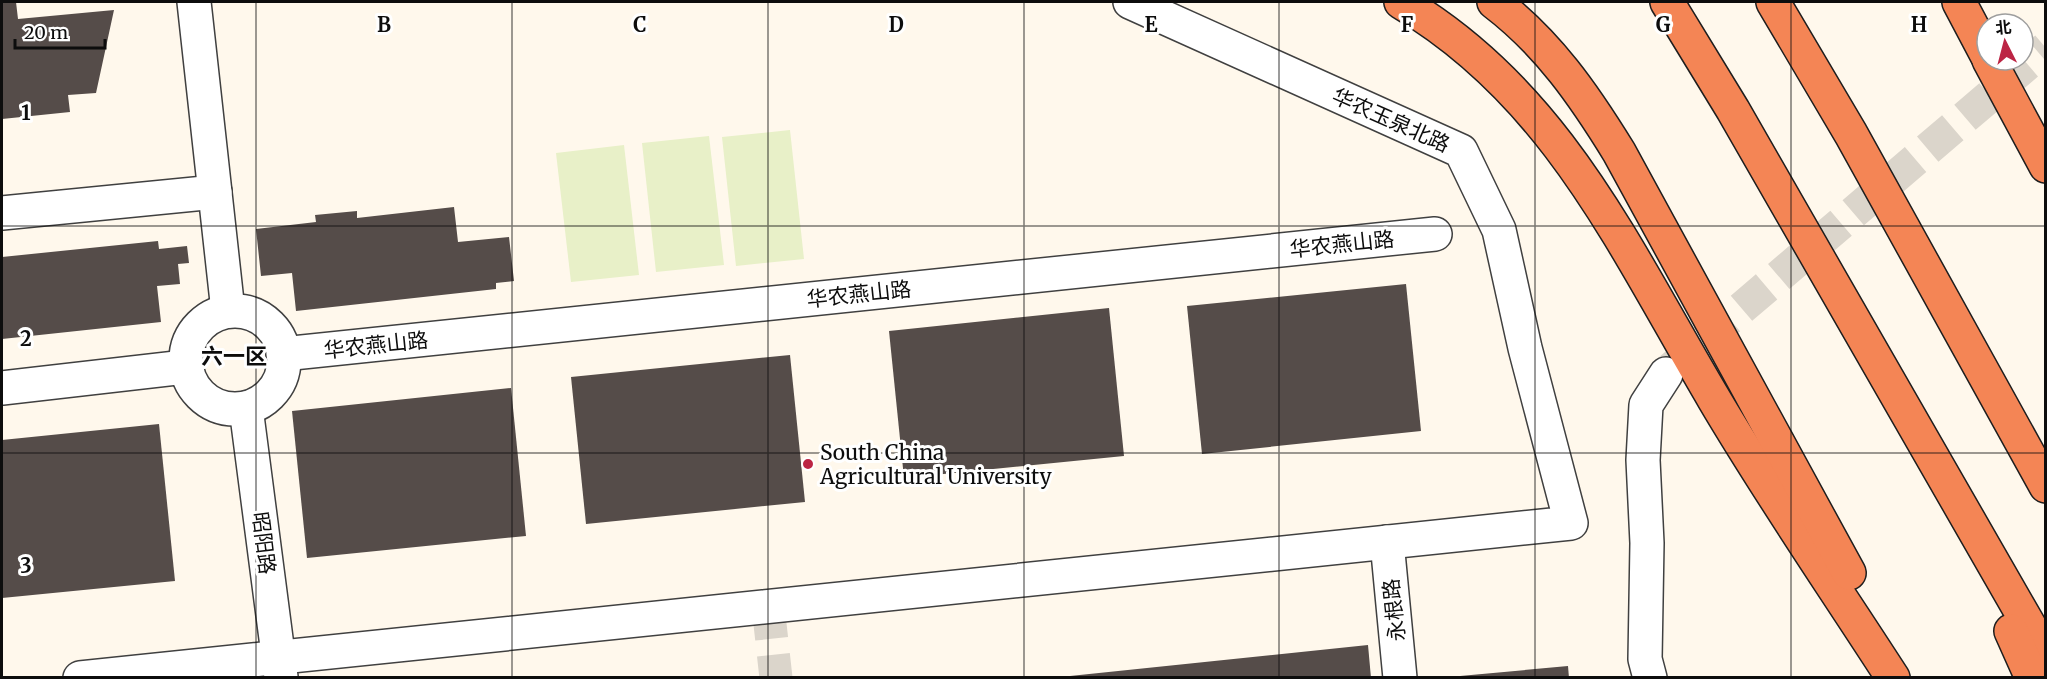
<svg xmlns="http://www.w3.org/2000/svg" width="2047" height="679" font-family="Merriweather,'Noto Sans SC',serif">
<rect width="100%" height="100%" fill="#fff8ec"/>
<g fill="#e8f0c8">
<polygon points="790,130 804,259 736,266 722,137"/>
<polygon points="709,136 724,265 656,272 642,143"/>
<polygon points="624,145 639,275 571,282 556,153"/>
</g>
<g fill="#554c49">
<polygon points="2,2 16,2 18,19 114,10 96,93 68,95 70,112 2,119"/>
<polygon points="454,207 458,242 509,237 514,281 496,283 496,289 296,311 292,273 261,276 256,229 316,222 315,215 357,211 357,218"/>
<polygon points="158,241 159,249 187,246 189,263 178,264 180,284 157,286 161,322 2,339 2,257"/>
<polygon points="1406,284 1421,431 1202,454 1187,306"/>
<polygon points="1109,308 1124,456 904,478 889,331"/>
<polygon points="790,355 805,502 586,524 571,377"/>
<polygon points="511,388 526,536 307,558 292,411"/>
<polygon points="159,424 175,581 2,598 2,440"/>
<polygon points="1368,645 1371,678 1070,678 1070,676"/>
<polygon points="1568,666 1569,678 1460,678 1460,676"/>
</g>
<g fill="none" stroke-linecap="round" stroke-linejoin="round">
<g stroke="#dbd5cb" stroke-width="33" stroke-dasharray="33 16" stroke-linecap="butt">
<polyline points="1667,372 2046,48"/>
<polyline points="768,606 776,678"/>
</g>
<defs>
<g id="minor">
<polyline points="194,2 228,311"/>
<polyline points="2,213 215,192"/>
<circle cx="235" cy="360" r="49"/>
<polyline points="283,354 1435,234"/>
<polyline points="2,388 185,367"/>
<polyline points="246,408 281,677"/>
<polyline points="1387,542 1400,678"/>
<polyline points="80,678 1571,523 1525,348 1499,230 1461,151 1130,2"/>
<polyline points="1650,678 1645,659 1647,543 1643,460 1646,405 1666,374"/>
</g>
<g id="highway">
<path d="M1401,2C1557,94 1625,249 1714,399C1770,494 1833,585 1893,678"/>
<path d="M1494,2C1548,43 1584,95 1619,152L1849,573"/>
<polyline points="1667,2 1733,110 2046,655"/>
<polyline points="1773,2 1851,134 2046,486"/>
<polyline points="1959,2 1987,55"/>
<polyline points="1989,60 2046,166"/>
<polyline points="2011,631 2032,678"/>
</g>
</defs>
<use href="#minor" stroke="#404040" stroke-width="36"/>
<use href="#highway" stroke="#1e1e1e" stroke-width="36"/>
<use href="#minor" stroke="#fff" stroke-width="33"/>
<use href="#highway" stroke="#f48555" stroke-width="33"/>
</g>
<path fill="none" stroke="#0d0d0d" stroke-width="1.5" stroke-opacity="0.55" d="M256,2V678M512,2V678M768,2V678M1024,2V678M1279,2V678M1535,2V678M1791,2V678M2,226H2046M2,453H2046"/>
<circle fill="#bc2544" stroke="#fff" stroke-width="2" cx="808" cy="464" r="6"/>
<g text-anchor="middle" dominant-baseline="central" stroke-width="6" stroke-linejoin="round" paint-order="stroke">
<g font-size="21" fill="#0d0d0d" stroke="#fff">
<text transform="translate(1391 120) rotate(24)">华农玉泉北路</text>
<text transform="translate(1342 244) rotate(-6)">华农燕山路</text>
<text transform="translate(859 294) rotate(-6)">华农燕山路</text>
<text transform="translate(376 345) rotate(-6)">华农燕山路</text>
<text transform="translate(264 543) rotate(83)">昭阳路</text>
<text transform="translate(1394 610) rotate(-96)">永根路</text>
</g>
<g font-size="21" fill="#0d0d0d" stroke="#fff" text-anchor="start">
<text x="820" y="452">South China<tspan x="820" dy="24">Agricultural University</tspan></text>
</g>
<g font-size="22" font-weight="bold" fill="#0d0d0d" stroke="#fff">
<text x="234" y="356">六一区</text>
</g>
</g>
<g font-size="20" text-anchor="middle" font-weight="bold" fill="#0d0d0d" stroke="#fff" stroke-width="6" stroke-linejoin="round" paint-order="stroke">
<text x="384" y="32">B</text>
<text x="640" y="32">C</text>
<text x="896" y="32">D</text>
<text x="1151" y="32">E</text>
<text x="1407" y="32">F</text>
<text x="1663" y="32">G</text>
<text x="1919" y="32">H</text>
<text x="26" y="120">1</text>
<text x="26" y="346">2</text>
<text x="26" y="573">3</text>
</g>
<rect width="2047" height="679" fill="none" stroke="#0d0d0d" stroke-width="6"/>
<g transform="translate(2005 42) rotate(354)"><circle r="28" fill="#ffffff" stroke="#9e9e9e" stroke-width="1.5"/>
<path d="M0-4.5L10 22L0 15L-10 22Z" fill="#bc2544"/>
<text y="-9" font-size="16" font-weight="bold" text-anchor="middle" fill="#0d0d0d">北</text>
</g>
<path d="M15 39v9h90v-9" fill="none" stroke="#0d0d0d" stroke-width="3"/>
<text x="24" y="39" font-size="18" fill="#0d0d0d" stroke="#ffffff" stroke-width="4.5" paint-order="stroke">20 m</text>
</svg>
